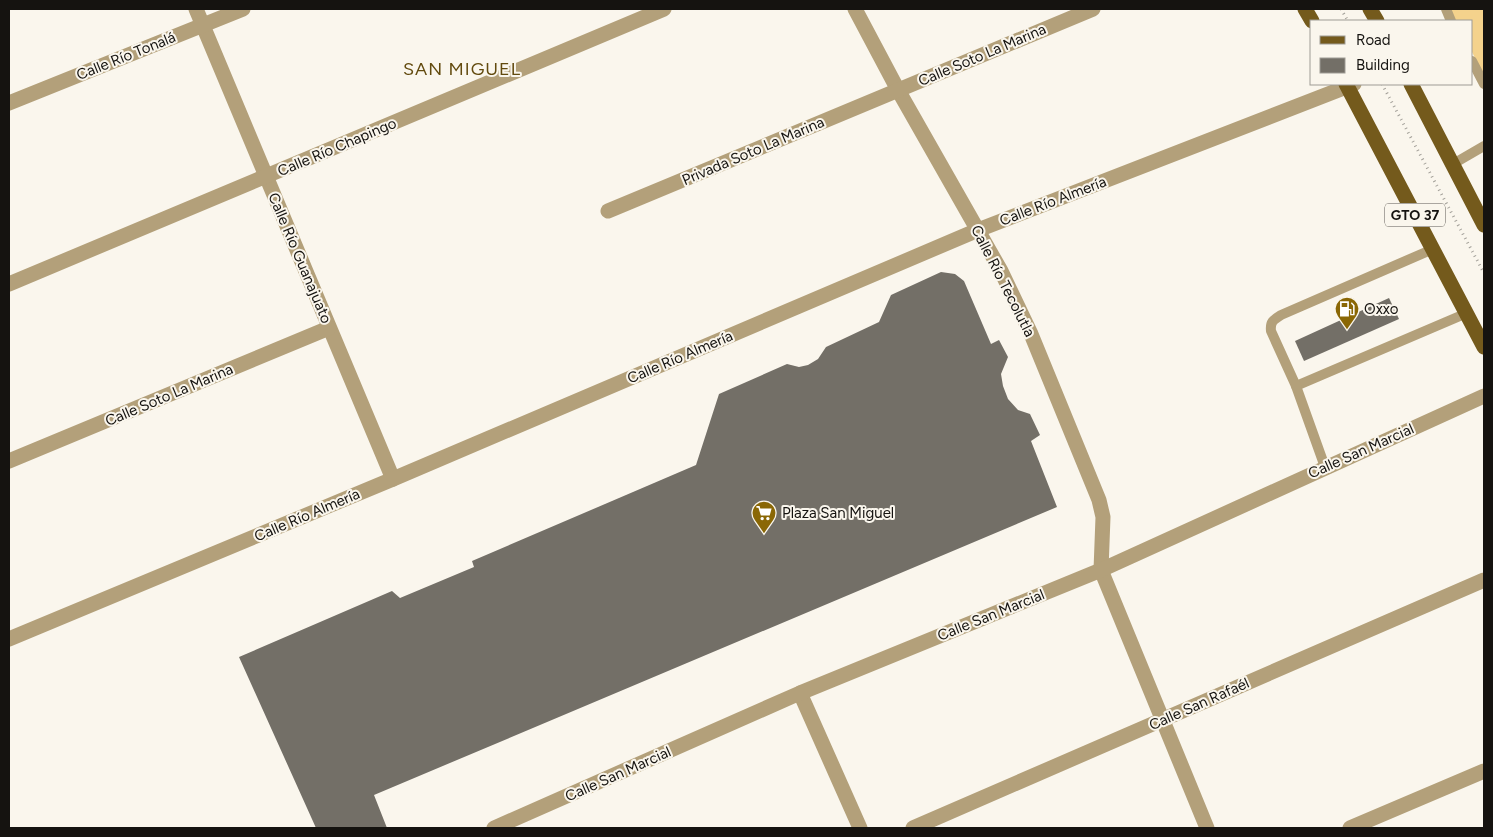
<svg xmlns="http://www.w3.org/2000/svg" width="1493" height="837" font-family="Figtree,sans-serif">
<rect width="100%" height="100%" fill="#faf6ed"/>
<polygon fill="#f4d28c" points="1449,9 1484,9 1484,76 1472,52 1472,21 1455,21"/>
<g fill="#736f67">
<polygon points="941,272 955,274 964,281 991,344 999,340 1008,357 1001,374 1003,386 1008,399 1018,410 1030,414 1040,435 1031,441 1057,507 374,795 387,828 316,828 239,657 392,591 400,598 474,567 472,561 696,465 719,394 787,364 799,367 808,365 818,359 826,347 879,322 891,295"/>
<polygon points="1389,298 1399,319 1304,361 1295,341"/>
</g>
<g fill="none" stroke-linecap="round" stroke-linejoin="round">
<g stroke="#a3a099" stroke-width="3" stroke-dasharray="1 4" stroke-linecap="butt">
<polyline points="1341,9 1348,21"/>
<polyline points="1382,84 1484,273"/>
</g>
<g stroke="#b3a07a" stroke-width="10">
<polyline points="1446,9 1451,21"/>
<polyline points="1472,61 1484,84"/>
<polyline points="1453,164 1484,146"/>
<polyline points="1296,386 1467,313"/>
<path d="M1325,467L1296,386L1271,331C1270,322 1273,320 1281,315L1433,249"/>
</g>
<g stroke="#b3a07a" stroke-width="15">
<polyline points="196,9 393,479"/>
<polyline points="855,9 898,90 1001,271 1031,334 1099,500 1103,517 1101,570 1207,828"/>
<polyline points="9,103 243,9"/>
<polyline points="608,211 1093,9"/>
<polyline points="9,284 664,9"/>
<polyline points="9,461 329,328"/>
<polyline points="9,639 393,479 978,230 1354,84"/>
<polyline points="800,693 860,828"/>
<polyline points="494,828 800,693 1101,570 1484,396"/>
<polyline points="913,828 1484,580"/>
<polyline points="1350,828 1484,771"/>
</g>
<g stroke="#745a1c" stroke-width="15">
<polyline points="1305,9 1312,21"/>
<polyline points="1370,9 1377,21"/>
<polyline points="1346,84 1484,347"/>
<polyline points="1411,84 1484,225"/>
</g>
</g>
<defs>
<symbol id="fuel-pin" viewBox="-11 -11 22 30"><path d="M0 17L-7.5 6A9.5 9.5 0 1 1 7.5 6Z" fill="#8a6705" stroke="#faf6ed"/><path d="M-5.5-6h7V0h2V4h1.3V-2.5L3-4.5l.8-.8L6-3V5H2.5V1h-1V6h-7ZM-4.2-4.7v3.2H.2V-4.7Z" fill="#fff"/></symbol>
<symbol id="supermarket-pin" viewBox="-11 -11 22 30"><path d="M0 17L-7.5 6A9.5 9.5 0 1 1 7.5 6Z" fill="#8a6705" stroke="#faf6ed"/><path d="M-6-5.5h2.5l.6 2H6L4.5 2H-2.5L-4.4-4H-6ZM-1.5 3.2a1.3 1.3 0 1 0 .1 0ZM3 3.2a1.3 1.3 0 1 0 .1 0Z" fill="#fff"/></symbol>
</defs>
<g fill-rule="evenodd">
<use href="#fuel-pin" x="1333" y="295" width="28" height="38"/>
<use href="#supermarket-pin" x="750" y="499" width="28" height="38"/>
</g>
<g text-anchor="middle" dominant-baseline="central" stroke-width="4" stroke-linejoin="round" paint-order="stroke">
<rect fill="#faf6ed" stroke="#5a5752" stroke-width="1" x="1385" y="203.5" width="60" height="23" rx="4"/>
<g font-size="14" font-weight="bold" fill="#151310">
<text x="1415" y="215">GTO 37</text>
</g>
<g font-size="15" fill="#151310" stroke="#faf6ed">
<text transform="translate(982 55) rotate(-23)">Calle Soto La Marina</text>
<text transform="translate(126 56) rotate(-22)">Calle Río Tonalá</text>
<text transform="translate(337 147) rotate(-23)">Calle Río Chapingo</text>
<text transform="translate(753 151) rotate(-23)">Privada Soto La Marina</text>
<text transform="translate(1053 201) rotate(-21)">Calle Río Almería</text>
<text transform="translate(300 258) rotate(67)">Calle Río Guanajuato</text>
<text transform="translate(1003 281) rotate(63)">Calle Río Tecolutla</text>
<text transform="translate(680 357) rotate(-23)">Calle Río Almería</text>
<text transform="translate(169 395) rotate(-23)">Calle Soto La Marina</text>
<text transform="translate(1361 451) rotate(-24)">Calle San Marcial</text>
<text transform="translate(307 515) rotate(-23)">Calle Río Almería</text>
<text transform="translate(991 615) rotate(-22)">Calle San Marcial</text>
<text transform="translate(1199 704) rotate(-24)">Calle San Rafaél</text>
<text transform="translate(618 774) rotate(-24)">Calle San Marcial</text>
</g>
<g font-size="15" fill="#151310" stroke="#faf6ed" text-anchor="start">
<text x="1364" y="309">Oxxo</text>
<text x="782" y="513">Plaza San Miguel</text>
</g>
<g font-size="18" letter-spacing="1" fill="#624a0e" stroke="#faf6ed">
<text x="462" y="69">SAN MIGUEL</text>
</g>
</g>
<rect width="1493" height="837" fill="none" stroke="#151310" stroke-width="20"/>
<rect x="1310" y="20" width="162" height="65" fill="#faf6ed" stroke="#9e9b95"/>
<rect x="1320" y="36" width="25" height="8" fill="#745a1c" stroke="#9e9b95"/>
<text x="1356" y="45" font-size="15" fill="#151310">Road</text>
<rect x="1320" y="58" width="25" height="15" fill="#736f67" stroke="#9e9b95"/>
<text x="1356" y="70" font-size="15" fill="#151310">Building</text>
</svg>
